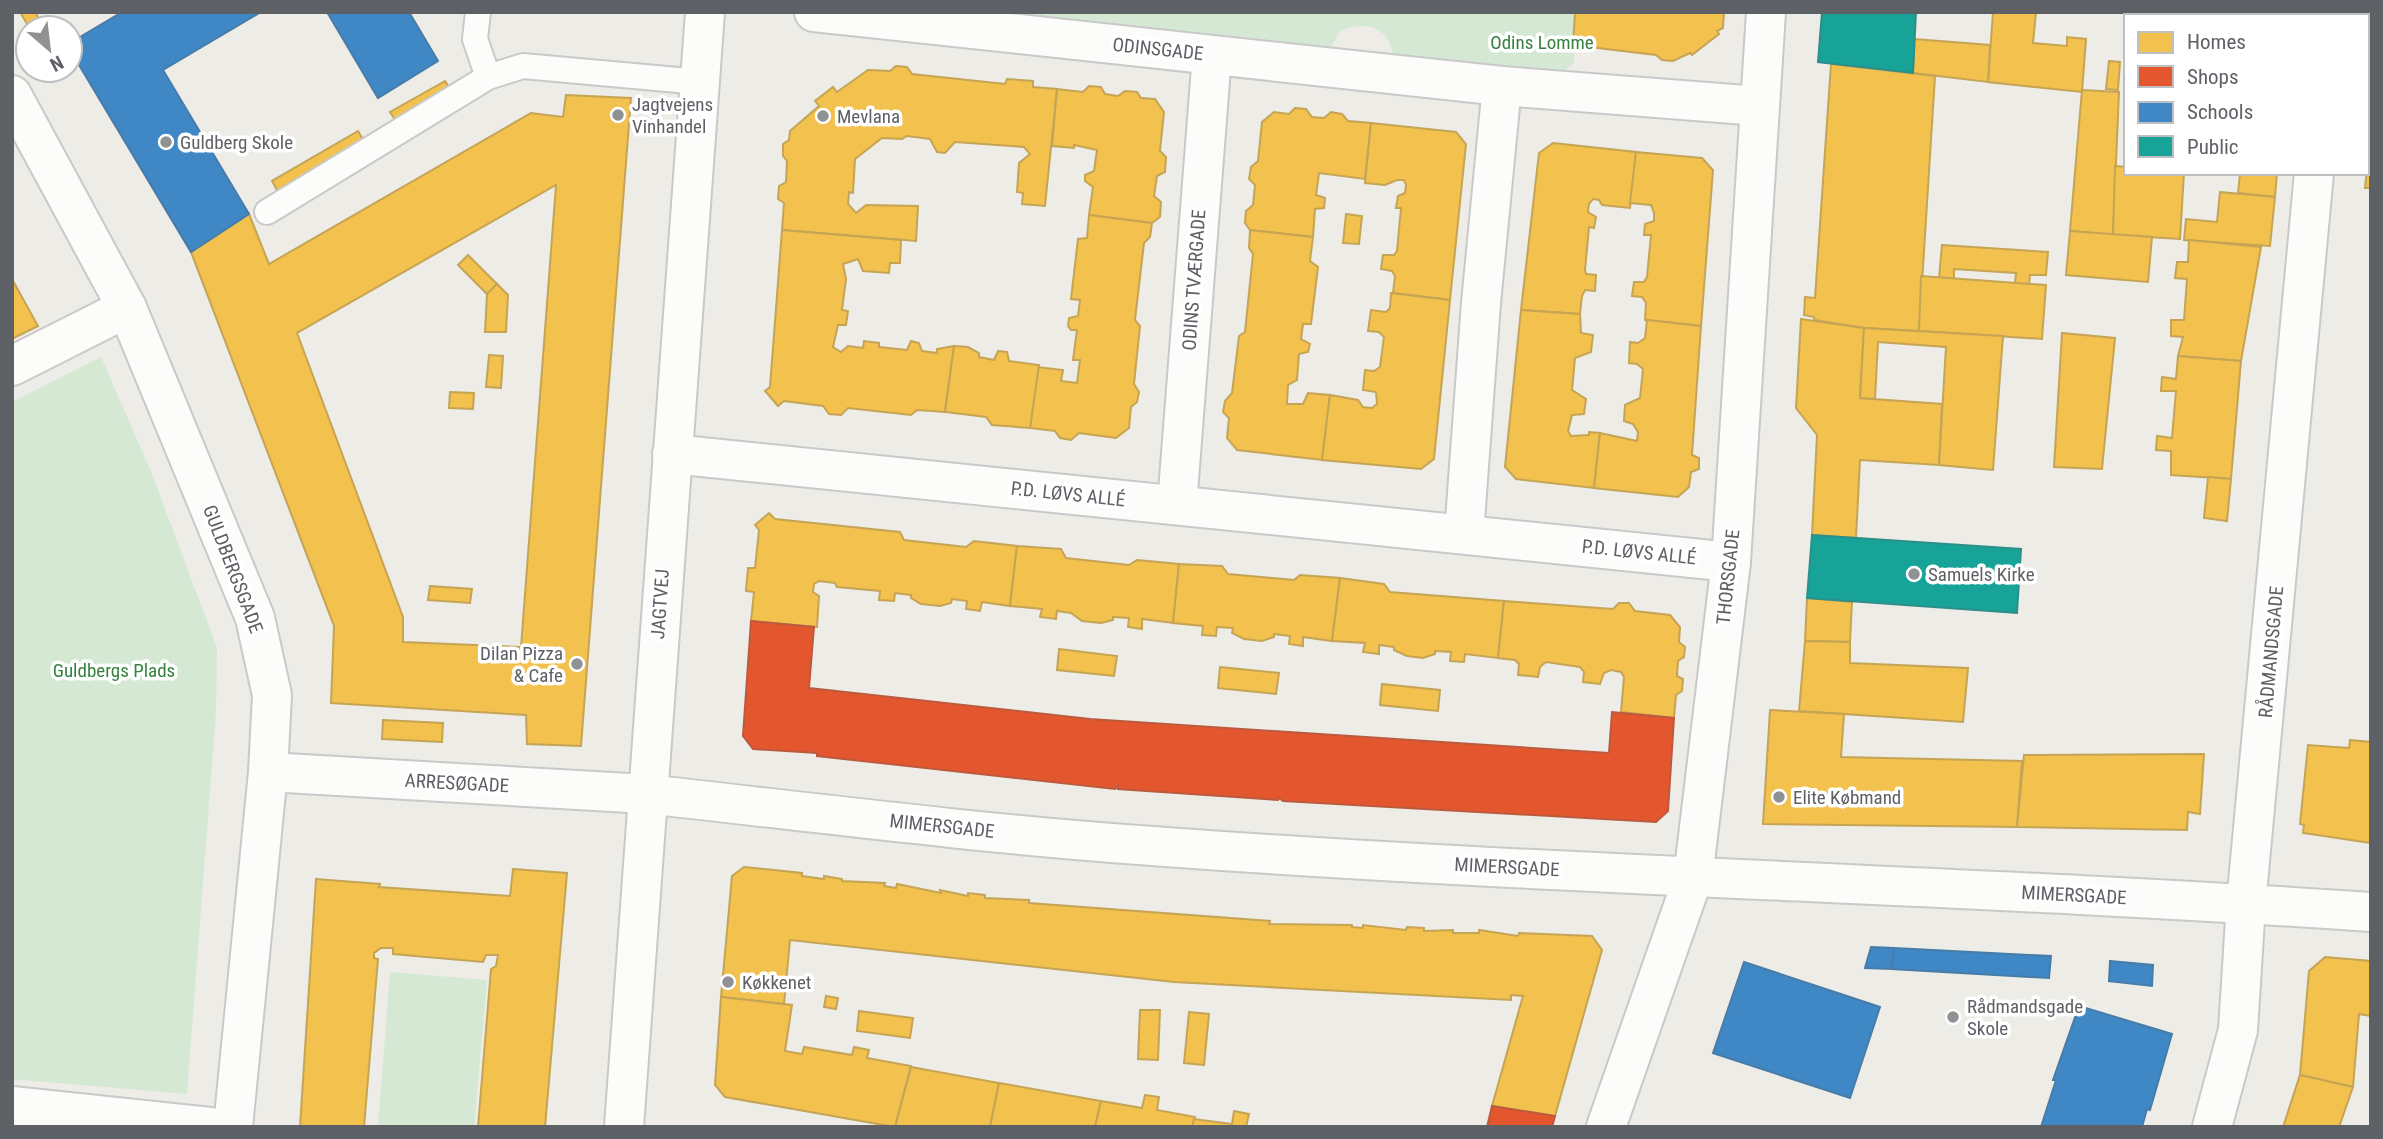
<svg xmlns="http://www.w3.org/2000/svg" width="2383" height="1139" font-family="'Roboto Condensed',sans-serif">
<rect width="100%" height="100%" fill="#edece7"/>
<g fill="#d5e8d4">
<path d="M997,12H1575L1574,63L1560,74L1393,56C1390,26 1365,20 1340,31L1331,47Z"/>
<polygon points="101,357 152,474 217,648 216,711 187,1094 12,1079 12,402"/>
<polygon points="390,972 487,980 474,1127 378,1127"/>
</g>
<g fill="#f2c14e" stroke="#c5a455" stroke-width="2" fill-rule="evenodd">
<polygon points="20,12 35,12 40,20 29,27"/>
<polygon points="1575,12 1724,12 1723,28 1717,31 1719,34 1692,55 1690,53 1673,61 1662,60 1656,55 1573,45"/>
<polygon points="1993,12 2036,12 2033,43 2067,46 2067,37 2086,39 2082,92 1988,82"/>
<rect x="2208" y="12" width="60" height="4"/>
<polygon points="1914,39 1990,45 1988,82 1913,73"/>
<polygon points="2109,61 2120,62 2118,90 2106,89"/>
<polygon points="1831,64 1935,76 1919,331 1864,328 1814,320 1814,317 1804,315 1805,297 1815,298"/>
<polygon points="896,66 907,67 912,74 1005,84 1007,79 1033,81 1033,87 1057,89 1045,206 1022,204 1023,193 1017,192 1019,163 1030,154 1024,147 955,142 945,153 937,152 930,139 907,136 902,139 882,138 855,159 853,193 849,192 848,204 856,213 866,205 918,206 916,241 782,230 784,203 778,199 779,186 786,182 787,161 783,156 783,144 789,140 790,131 819,106 815,101 833,87 837,92 868,70 890,71"/>
<polygon points="445,81 450,89 396,121 390,112"/>
<polygon points="1089,86 1101,87 1105,94 1118,96 1125,91 1137,92 1141,98 1155,99 1164,112 1160,151 1166,157 1165,172 1157,176 1154,196 1161,202 1160,217 1152,223 1089,215 1093,187 1085,181 1085,175 1094,171 1097,150 1074,145 1074,148 1052,146 1057,89 1083,92"/>
<polygon points="2082,90 2119,92 2113,235 2070,231"/>
<path d="M566,95L631,98L581,746L527,744L526,715L331,703L334,626L191,252L249,214L269,264L531,113L563,117ZM556,185L521,647L403,642V617L297,333Z"/>
<polygon points="1295,108 1306,109 1312,117 1324,118 1331,112 1342,114 1348,121 1371,123 1365,179 1319,173 1316,195 1325,198 1324,208 1315,209 1313,237 1250,230 1245,223 1246,211 1253,205 1255,185 1249,179 1251,167 1258,161 1262,122 1274,112 1289,114"/>
<polygon points="1371,123 1456,132 1466,144 1450,300 1393,293 1395,276 1392,271 1381,269 1383,255 1394,255 1397,251 1401,208 1396,208 1398,196 1405,193 1406,185 1404,180 1397,180 1385,185 1365,183"/>
<polygon points="358,131 364,141 278,192 272,181"/>
<polygon points="1553,143 1636,152 1630,208 1602,205 1599,200 1593,199 1589,204 1588,212 1596,217 1594,228 1589,227 1585,270 1586,274 1596,275 1595,291 1585,290 1582,296 1580,314 1521,310 1539,153"/>
<polygon points="2369,150 2371,150 2371,188 2365,188"/>
<polygon points="1636,152 1702,158 1713,170 1701,326 1645,320 1646,303 1642,297 1632,296 1634,282 1644,282 1647,277 1651,235 1644,235 1645,224 1654,221 1654,213 1651,205 1630,203"/>
<polygon points="2115,166 2126,167 2126,173 2184,173 2180,239 2113,235"/>
<polygon points="2240,173 2277,173 2275,197 2238,193"/>
<polygon points="2220,192 2275,197 2270,246 2184,240 2186,219 2217,222"/>
<polygon points="1346,214 1362,216 1359,244 1343,243"/>
<polygon points="1089,215 1152,223 1150,237 1144,243 1135,320 1140,326 1134,384 1139,392 1137,402 1131,407 1129,428 1116,438 1079,433 1071,440 1060,438 1055,431 1030,428 1038,367 1063,370 1061,381 1077,383 1080,360 1073,360 1077,330 1071,330 1068,326 1069,318 1078,316 1080,300 1071,299 1078,239 1087,238"/>
<polygon points="782,230 901,240 900,263 890,263 889,273 863,271 858,259 843,264 846,279 842,310 848,311 846,325 838,325 833,347 841,352 848,346 863,348 864,341 879,343 879,347 907,350 911,341 919,343 922,351 937,353 937,349 954,346 945,412 917,410 911,415 848,408 841,415 829,414 823,406 784,401 778,406 765,391 770,387"/>
<polygon points="1250,230 1313,237 1310,261 1318,267 1311,324 1303,324 1301,339 1310,344 1308,352 1299,354 1297,380 1288,385 1287,404 1303,404 1308,393 1330,395 1322,460 1237,450 1227,438 1229,418 1223,412 1225,401 1232,393 1239,336 1245,332 1253,254 1249,248"/>
<polygon points="2070,231 2152,237 2148,282 2066,275"/>
<polygon points="2189,240 2261,247 2241,361 2178,356 2183,337 2171,336 2171,320 2184,320 2187,279 2175,278 2177,262 2188,262"/>
<polygon points="1942,245 2048,252 2046,275 2030,275 2029,285 2015,284 2016,273 1954,269 1954,279 1939,278"/>
<polygon points="468,255 497,284 487,294 458,265"/>
<polygon points="1921,276 2046,285 2042,339 1919,331"/>
<polygon points="12,279 38,326 12,339"/>
<polygon points="497,284 508,295 506,332 485,332 487,294"/>
<polygon points="1391,293 1450,300 1434,459 1421,469 1322,460 1330,395 1358,400 1363,407 1372,408 1377,404 1376,392 1363,390 1365,370 1374,371 1380,367 1384,337 1379,332 1368,331 1371,310 1386,312 1390,308"/>
<polygon points="1521,310 1580,314 1581,333 1593,335 1591,352 1575,358 1572,390 1586,399 1584,414 1572,415 1568,431 1571,436 1589,435 1589,432 1600,433 1594,488 1516,479 1505,467"/>
<polygon points="1801,319 1864,328 1860,398 1942,404 1939,465 1860,460 1856,538 1812,535 1817,435 1796,408"/>
<polygon points="1647,320 1701,326 1692,455 1699,458 1699,469 1691,472 1689,487 1678,497 1594,488 1600,433 1637,441 1638,432 1633,424 1624,421 1625,405 1640,398 1643,369 1637,364 1629,363 1630,342 1638,343 1645,338"/>
<polygon points="1864,328 2003,336 1993,470 1939,465 1946,347 1878,342 1875,399 1860,398"/>
<polygon points="2062,333 2115,338 2102,469 2054,467"/>
<polygon points="954,346 968,347 979,353 979,357 994,360 998,351 1007,352 1009,361 1039,365 1030,428 992,425 986,417 945,412"/>
<polygon points="489,355 503,356 501,388 486,387"/>
<polygon points="2178,356 2241,361 2231,479 2171,475 2171,451 2156,450 2157,436 2172,438 2176,391 2161,391 2162,377 2176,379"/>
<polygon points="450,392 474,393 473,409 449,408"/>
<polygon points="2208,477 2231,479 2227,521 2204,518"/>
<polygon points="769,513 775,519 900,532 904,540 966,547 974,541 1017,546 1010,606 982,602 980,611 966,609 967,601 952,599 951,603 940,606 921,604 911,598 911,595 895,593 894,601 879,600 880,591 837,587 835,583 819,581 814,584 813,592 819,596 817,627 751,621 754,592 746,591 748,568 755,568 759,530 755,525"/>
<polygon points="1017,546 1061,549 1066,558 1129,565 1137,560 1179,564 1173,623 1142,619 1142,629 1128,627 1129,618 1113,617 1113,620 1101,623 1082,621 1071,613 1057,611 1056,619 1040,617 1042,609 1010,606"/>
<polygon points="1179,564 1222,566 1228,574 1294,580 1300,575 1340,578 1332,641 1303,637 1303,646 1289,644 1290,636 1274,634 1274,637 1262,641 1244,639 1232,633 1233,628 1217,627 1216,636 1202,635 1203,626 1173,623"/>
<polygon points="1340,578 1384,584 1390,592 1504,601 1498,658 1465,654 1464,662 1450,661 1451,652 1435,651 1435,654 1423,658 1407,656 1394,650 1394,647 1379,645 1379,654 1363,652 1365,643 1332,641"/>
<polygon points="430,586 472,589 470,603 428,600"/>
<polygon points="1807,598 1852,602 1850,642 1805,641"/>
<polygon points="1504,601 1613,609 1619,603 1629,603 1635,611 1670,615 1680,627 1679,642 1685,647 1684,657 1678,661 1677,676 1683,679 1682,691 1676,695 1674,718 1621,712 1624,677 1621,672 1611,670 1604,673 1600,684 1583,682 1584,672 1580,667 1546,662 1540,667 1538,677 1518,675 1519,664 1515,660 1498,658"/>
<polygon points="1805,641 1850,642 1850,663 1968,668 1963,722 1799,711"/>
<polygon points="1059,649 1117,656 1114,676 1057,670"/>
<polygon points="1220,667 1279,673 1276,694 1218,688"/>
<polygon points="1382,684 1440,690 1438,711 1380,705"/>
<polygon points="1770,710 1844,714 1841,757 2022,761 2017,827 1763,824"/>
<polygon points="383,720 443,723 442,742 382,739"/>
<polygon points="2350,740 2371,742 2371,843 2303,833 2304,825 2300,824 2308,745 2349,748"/>
<polygon points="2204,754 2200,814 2188,812 2187,830 2017,827 2024,755"/>
<polygon points="744,867 802,873 802,876 824,879 824,876 842,879 842,881 885,883 884,886 896,888 897,884 941,893 940,890 968,896 968,893 985,895 985,898 1029,900 1029,903 1270,921 1269,924 1352,925 1352,927 1363,928 1363,925 1406,930 1407,927 1424,928 1424,931 1453,930 1453,933 1479,933 1479,930 1518,936 1519,933 1592,936 1602,950 1555,1116 1492,1106 1523,996 1511,995 1511,1000 1174,982 790,940 784,1004 721,997 732,876"/>
<polygon points="513,869 567,873 545,1127 478,1127 491,969 496,966 498,955 486,955 483,962 393,954 393,948 381,948 374,953 374,958 378,959 364,1127 300,1127 316,879 380,884 379,887 510,896"/>
<polygon points="2325,957 2371,961 2371,1016 2359,1014 2353,1087 2300,1075 2309,971"/>
<polygon points="826,996 838,998 836,1009 824,1007"/>
<polygon points="721,997 792,1005 785,1051 802,1054 804,1047 852,1055 854,1047 869,1050 867,1058 911,1066 895,1127 725,1097 715,1085"/>
<polygon points="1140,1010 1160,1010 1158,1060 1138,1059"/>
<polygon points="859,1011 913,1018 910,1038 857,1031"/>
<polygon points="1189,1012 1209,1014 1204,1065 1184,1063"/>
<polygon points="911,1067 999,1083 990,1127 895,1127"/>
<polygon points="2300,1075 2353,1087 2339,1127 2283,1127"/>
<polygon points="999,1083 1101,1101 1095,1127 990,1127"/>
<polygon points="1145,1095 1159,1097 1157,1110 1195,1117 1192,1127 1095,1127 1101,1101 1142,1108"/>
<polygon points="1234,1111 1249,1114 1246,1127 1192,1127 1194,1119 1232,1124"/>
</g>
<g fill="#e4572e" stroke="#bc5a3e" stroke-width="2">
<polygon points="751,621 814,627 809,688 1090,719 1609,753 1612,712 1674,718 1668,811 1656,822 1283,801 1279,798 1278,800 1118,789 1118,786 1115,789 817,756 817,753 753,749 743,736"/>
<polygon points="1492,1106 1555,1116 1552,1127 1487,1127"/>
</g>
<g fill="#3f88c5" stroke="#487ca8" stroke-width="2">
<polygon points="122,12 261,12 163,70 249,214 191,252 70,50 70,43"/>
<polygon points="327,12 409,12 438,61 378,98"/>
<polygon points="1871,947 1894,948 1892,969 1865,968"/>
<polygon points="1894,948 2051,956 2049,978 1892,969"/>
<polygon points="2110,961 2153,965 2152,986 2109,981"/>
<polygon points="1744,962 1880,1007 1850,1098 1713,1053"/>
<polygon points="2079,1006 2172,1034 2150,1110 2147,1109 2142,1127 2041,1127 2056,1080 2053,1080"/>
</g>
<g fill="#17a398" stroke="#2c8f89" stroke-width="2">
<polygon points="1822,12 1916,12 1913,73 1818,62"/>
<polygon points="1812,535 2021,549 2017,613 1807,598"/>
</g>
<g fill="none" stroke-linecap="round" stroke-linejoin="round">
<defs>
<g id="lane">
<polyline points="478,12 475,39 488,77"/>
<polyline points="267,212 488,77 523,66 700,82"/>
</g>
<g id="street">
<polyline points="814,12 1502,86 1759,106"/>
<polyline points="2329,16 2329,12"/>
<polyline points="12,95 127,308 255,618 272,695 268,772 233,1127"/>
<polyline points="12,366 127,308"/>
<polyline points="672,454 1731,562"/>
<polyline points="1177,505 1212,55"/>
<polyline points="1464,534 1481,303 1502,86"/>
<polyline points="268,772 646,794"/>
<polyline points="12,1106 210,1127"/>
<polyline points="1606,1127 1693,878 1731,562 1766,12"/>
<polyline points="2212,1127 2238,1030 2246,904 2314,173"/>
</g>
<g id="secondary">
<path d="M646,794C810,812 974,833 1139,845C1549,876 1960,884 2371,912"/>
<polyline points="624,1127 705,12"/>
</g>
</defs>
<use href="#lane" stroke="#c9c9c9" stroke-width="28"/>
<use href="#street" stroke="#c9c9c9" stroke-width="42"/>
<use href="#secondary" stroke="#c9c9c7" stroke-width="42"/>
<use href="#lane" stroke="#fcfcfb" stroke-width="24"/>
<use href="#street" stroke="#fcfcfb" stroke-width="38"/>
<use href="#secondary" stroke="#fcfcfb" stroke-width="38"/>
</g>
<g fill="#8f9192" stroke="#fff" stroke-width="2.5">
<circle cx="618" cy="115" r="7"/>
<circle cx="823" cy="116" r="7"/>
<circle cx="166" cy="142" r="7"/>
<circle cx="1914" cy="574" r="7"/>
<circle cx="577" cy="664" r="7"/>
<circle cx="1779" cy="797" r="7"/>
<circle cx="728" cy="982" r="7"/>
<circle cx="1953" cy="1017" r="7"/>
</g>
<g text-anchor="middle" dominant-baseline="central" stroke-width="7" stroke-linejoin="round" paint-order="stroke">
<g font-size="19" fill="#37813f" stroke="#fff">
<text x="1542" y="42">Odins Lomme</text>
<text x="114" y="670">Guldbergs Plads</text>
</g>
<g font-size="19" fill="#5d6065" stroke="#fff">
<text transform="translate(1158 49) rotate(6)">ODINSGADE</text>
<text transform="translate(1194 280) rotate(-86)">ODINS TVÆRGADE</text>
<text transform="translate(1068 494) rotate(6)">P.D. LØVS ALLÉ</text>
<text transform="translate(1639 552) rotate(6)">P.D. LØVS ALLÉ</text>
<text transform="translate(233 569) rotate(69)">GULDBERGSGADE</text>
<text transform="translate(1728 577) rotate(-84)">THORSGADE</text>
<text transform="translate(660 604) rotate(-86)">JAGTVEJ</text>
<text transform="translate(2271 652) rotate(-85)">RÅDMANDSGADE</text>
<text transform="translate(457 783) rotate(3)">ARRESØGADE</text>
<text transform="translate(942 826) rotate(6)">MIMERSGADE</text>
<text transform="translate(1507 867) rotate(3)">MIMERSGADE</text>
<text transform="translate(2074 895) rotate(3)">MIMERSGADE</text>
</g>
<g font-size="19" fill="#5d6065" stroke="#fff" text-anchor="start">
<text x="632" y="104">Jagtvejens<tspan x="632" dy="22">Vinhandel</tspan></text>
<text x="837" y="116">Mevlana</text>
<text x="180" y="142">Guldberg Skole</text>
<text x="1928" y="574">Samuels Kirke</text>
<text x="563" y="653" text-anchor="end">Dilan Pizza<tspan x="563" dy="22">&amp; Cafe</tspan></text>
<text x="1793" y="797">Elite Købmand</text>
<text x="742" y="982">Køkkenet</text>
<text x="1967" y="1006">Rådmandsgade<tspan x="1967" dy="22">Skole</tspan></text>
</g>
</g>
<rect width="2383" height="1139" fill="none" stroke="#5d6065" stroke-width="28"/>
<rect x="2124" y="14" width="245" height="161" fill="#ffffff" stroke="#bebfc1" stroke-width="2"/>
<rect x="2138" y="32" width="35" height="21" fill="#f2c14e" stroke="#bebfc1" stroke-width="2"/>
<text x="2187" y="49" font-size="21" fill="#5d6065">Homes</text>
<rect x="2138" y="66" width="35" height="21" fill="#e4572e" stroke="#bebfc1" stroke-width="2"/>
<text x="2187" y="84" font-size="21" fill="#5d6065">Shops</text>
<rect x="2138" y="102" width="35" height="21" fill="#3f88c5" stroke="#bebfc1" stroke-width="2"/>
<text x="2187" y="119" font-size="21" fill="#5d6065">Schools</text>
<rect x="2138" y="136" width="35" height="21" fill="#17a398" stroke="#bebfc1" stroke-width="2"/>
<text x="2187" y="154" font-size="21" fill="#5d6065">Public</text>
<g transform="translate(49 49) rotate(152)"><circle r="33" fill="#ffffff" stroke="#bebfc1" stroke-width="2"/>
<path d="M0-5L12 26L0 18L-12 26Z" fill="#8f9192"/>
<text y="-10" font-size="19" font-weight="bold" text-anchor="middle" fill="#5d6065">N</text>
</g>
</svg>
